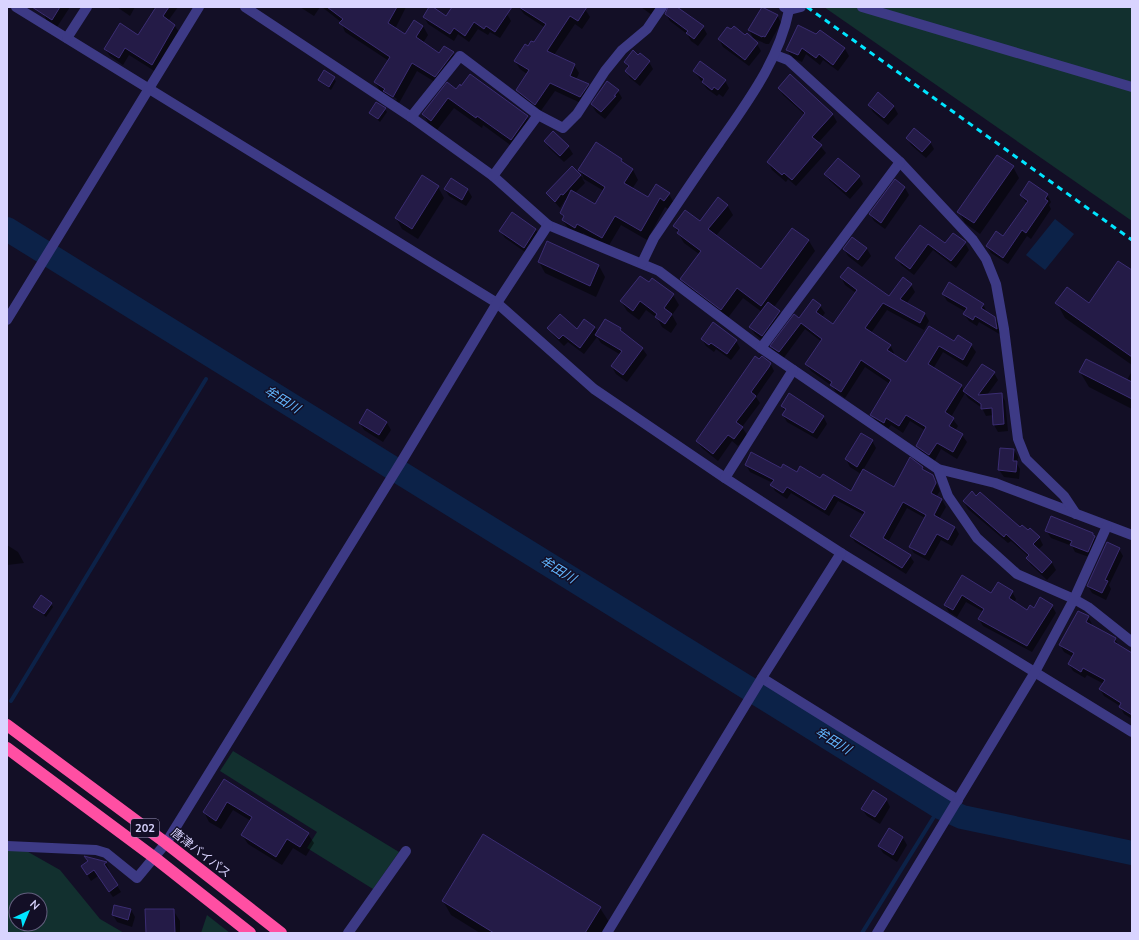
<svg xmlns="http://www.w3.org/2000/svg" width="1139" height="940" font-family="'Nunito Sans','Noto Sans JP',sans-serif">
<rect width="100%" height="100%" fill="#130f26"/>
<g fill="#12302f" fill-rule="evenodd">
<polygon points="824,7 1132,7 1132,221"/>
<polygon points="233,751 399,852 373,889 307,848 317,832 220,771"/>
<path d="M7,840L60,870L100,919L124,933H7ZM16,900H40V924H16Z"/>
<polygon points="207,915 230,933 201,933"/>
</g>
<polygon fill="#0c2248" points="1055,219 1074,234 1045,270 1026,255"/>
<g fill="#0007" fill-rule="evenodd">
<polygon points="32,7 70,7 57,27 47,21 44,15"/>
<polygon points="117,7 135,7 130,16"/>
<polygon points="151,7 178,7 168,21 174,25 179,32 156,72 129,55 123,65 110,56 105,49 138,36 155,10"/>
<polygon points="300,7 320,7 314,16"/>
<path d="M322,7H406L395,29L405,36L423,26L428,35L423,43L439,54L444,47L453,53L458,62L440,85L417,71L398,105L380,91L375,82L389,61L345,32L341,22ZM387,92L397,99L396,101L387,94Z"/>
<polygon points="430,7 446,17 453,7 496,7 507,14 511,21 500,38 490,32 488,35 478,29 469,42 458,34 454,41 428,24 424,17"/>
<polygon points="519,7 582,7 585,9 590,17 582,29 575,24 554,55 574,65 579,73 576,80 588,85 593,93 585,105 555,91 540,112 522,98 517,90 527,74 520,69 515,61 534,43 544,27 524,14"/>
<polygon points="641,7 676,7 703,27 707,34 698,46 691,41 687,34 670,21 666,14 669,8 663,8 656,18"/>
<polygon points="763,7 777,15 781,23 769,44 766,44 753,38 749,30"/>
<polygon points="820,31 845,49 849,56 838,71 823,60 820,65 806,54 802,62 791,57 787,49 817,36"/>
<polygon points="719,39 757,44 761,51 749,66 723,47"/>
<polygon points="638,56 649,62 653,69 640,86 630,78 626,71 628,68 625,62"/>
<polygon points="694,71 725,81 729,88 723,97 719,94 717,96 707,89"/>
<polygon points="324,72 336,81 331,90 319,80"/>
<polygon points="790,76 833,115 837,122 818,143 826,153 796,186 788,179 786,182 772,170 768,162 805,115 783,95 779,88"/>
<polygon points="456,91 527,116 533,127 517,150 483,125 482,128 454,108 437,130 429,124 423,114"/>
<polygon points="618,91 622,98 605,119 596,112 592,105"/>
<polygon points="878,94 894,107 898,114 888,125 873,112 869,105"/>
<polygon points="385,109 387,112 380,122 370,113"/>
<polygon points="907,138 930,142 934,149 926,158 911,145"/>
<polygon points="545,141 568,146 573,154 564,162 549,148"/>
<path d="M621,160L624,165L633,170L638,180L632,189L648,198L669,194L674,203L670,210L665,207L647,240L621,225L608,247L583,233L580,237L569,230L563,220L564,218L561,213L567,201L565,200L560,208L547,193L572,167L584,179L580,170ZM582,178L604,191L595,205L575,193L585,183Z"/>
<polygon points="1013,167 1019,178 980,234 965,223 959,212"/>
<polygon points="825,174 859,177 863,184 850,199 830,181"/>
<polygon points="451,179 468,190 472,197 466,206 449,196 445,189"/>
<polygon points="895,181 905,188 909,195 885,229 874,221 870,214"/>
<polygon points="438,187 444,198 418,239 402,229 396,218"/>
<polygon points="1021,195 1047,195 1051,202 1049,205 1051,209 1031,239 1027,236 1008,264 991,253 987,246 1003,238 1027,204"/>
<polygon points="727,205 733,215 715,237 761,271 793,229 809,241 815,251 774,307 780,312 784,319 766,343 755,334 750,327 762,312 743,298 727,319 687,289 681,279 699,254 684,243 674,226 700,222"/>
<polygon points="512,214 536,230 540,237 528,254 505,238 500,231"/>
<polygon points="920,226 945,245 965,243 969,250 956,268 933,250 914,275 901,265 897,258"/>
<polygon points="844,249 867,249 871,256 862,267 848,256"/>
<polygon points="539,262 599,266 605,277 596,297 545,273"/>
<polygon points="1132,272 1132,365 1065,318 1057,303 1089,304"/>
<polygon points="841,277 889,297 911,285 915,292 906,304 925,314 929,321 924,330 887,310 871,333 890,345 894,353 893,355 906,364 930,328 955,342 958,337 971,345 976,352 967,367 943,352 933,369 961,385 964,391 994,373 998,380 987,395 1001,394 1005,401 1008,431 998,432 994,425 993,415 986,416 982,408 968,398 965,393 951,417 958,426 955,431 962,435 967,442 957,459 941,449 934,462 921,453 917,446 926,431 910,421 903,433 891,425 888,429 876,422 872,415 890,384 865,367 845,398 836,392 832,386 811,371 806,364 822,342 805,329 783,359 776,354 771,347 799,319 820,306 825,313 822,317 833,326 856,293 845,285"/>
<polygon points="649,284 673,295 679,305 672,315 677,324 671,333 662,327 657,318 646,310 639,320 627,311 621,301"/>
<polygon points="943,294 983,304 987,313 995,318 999,325 1001,335 979,322 977,326 969,321 964,314 966,312 947,301"/>
<polygon points="584,320 595,328 598,333 620,329 622,333 642,348 647,355 627,382 616,374 612,367 621,355 601,343 597,337 584,354 568,342 564,346 553,335 549,328 577,331"/>
<polygon points="702,339 736,341 740,348 731,360 716,349 714,352 706,346"/>
<polygon points="770,363 774,371 756,397 760,403 742,427 747,435 738,446 732,441 718,461 702,448 697,441"/>
<polygon points="1132,371 1132,409 1089,387 1080,372 1127,380"/>
<polygon points="782,406 823,416 827,424 817,439 787,422 783,415 785,412"/>
<polygon points="360,423 387,423 391,430 383,442 364,430"/>
<polygon points="872,441 876,448 863,470 894,488 922,467 925,472 933,476 940,491 936,497 942,500 946,507 939,519 955,527 959,534 952,546 941,540 929,561 914,553 910,547 925,518 907,508 888,542 910,556 914,562 906,574 855,542 851,536 864,515 838,501 829,516 791,493 787,499 775,491 772,485 773,483 750,472 746,465 781,469 821,480 851,492 861,474 850,467 846,459"/>
<polygon points="1014,450 1018,457 1017,464 1020,469 1019,479 1004,477 999,470"/>
<polygon points="976,497 1020,528 1039,537 1043,545 1038,550 1052,563 1056,570 1047,580 1031,565 1027,558 1029,557 1011,541 1008,543 968,509 964,502"/>
<polygon points="1046,530 1093,534 1099,544 1092,558 1075,552 1072,546 1051,538"/>
<polygon points="7,545 18,552 24,563 7,565"/>
<polygon points="1119,549 1123,556 1109,585 1111,589 1106,600 1092,593 1088,586"/>
<polygon points="962,577 992,594 1012,592 1016,599 1014,603 1027,611 1034,609 1040,599 1052,606 1056,613 1032,652 983,626 979,619 984,612 966,602 957,617 949,612 945,605"/>
<polygon points="51,604 53,607 46,617 34,607"/>
<polygon points="1088,617 1092,624 1091,626 1115,639 1119,646 1132,654 1132,719 1124,714 1120,706 1104,696 1100,689 1104,684 1087,675 1085,678 1073,671 1069,664 1073,657 1064,652 1060,645"/>
<polygon points="224,781 308,834 314,843 306,856 293,848 282,865 248,844 242,835 251,821 233,810 221,829 209,822 204,812"/>
<polygon points="886,799 890,807 880,824 867,816 862,809"/>
<polygon points="889,829 903,838 907,845 897,862 883,853 879,846"/>
<polygon points="87,858 106,863 109,869 107,870 121,892 113,897 98,876 91,881 86,873 89,862"/>
<polygon points="443,901 600,908 609,922 602,933 480,933 451,915"/>
<polygon points="131,910 135,917 132,927 117,922 113,915"/>
<polygon points="173,910 180,921 180,933 147,933"/>
</g>
<g fill="none" stroke-linecap="round" stroke-linejoin="round">
<g stroke="#0c2248" stroke-width="4">
<polyline points="11,701 206,379"/>
<polyline points="862,933 940,807"/>
</g>
<polyline stroke="#0c2248" stroke-width="24" points="7,229 940,807 962,817 1132,853"/>
</g>
<g fill="#241b47" stroke="#3b2d73">
<polygon points="32,7 60,7 52,20"/>
<polygon points="156,7 169,7 163,16 175,25 152,65 125,48 119,58 104,49 120,23 138,35"/>
<polygon points="327,7 397,7 388,23 405,34 414,20 423,26 416,37 439,53 444,46 454,52 435,77 412,63 393,97 383,91 385,89 374,82 390,57 339,23 343,19"/>
<polygon points="429,7 433,7 446,16 452,7 512,7 495,32 486,26 484,29 474,22 465,36 454,28 450,34 423,17"/>
<polygon points="519,7 587,7 578,21 570,16 547,51 575,64 570,76 589,84 580,97 550,83 535,105 516,90 529,70 514,61 525,44 528,46 531,41 534,42 546,24"/>
<polygon points="668,7 677,7 704,26 694,39 686,33 688,31 665,14"/>
<polygon points="762,7 778,15 765,37 763,36 762,37 748,30"/>
<polygon points="798,25 816,34 820,30 845,48 833,65 819,54 816,58 802,48 798,55 786,50"/>
<polygon points="734,26 745,35 747,33 758,43 745,60 718,39 727,27 731,29"/>
<polygon points="633,50 638,55 640,53 650,61 635,80 625,71 629,66 624,62"/>
<polygon points="700,61 726,80 718,90 714,87 712,90 702,82 704,79 693,71"/>
<polygon points="324,70 335,77 329,87 318,80"/>
<polygon points="470,74 528,116 511,140 477,116 476,118 448,98 431,121 422,114 447,82 456,89 460,84 461,86"/>
<polygon points="790,74 833,114 812,137 822,145 792,180 784,173 782,175 767,162 805,113 778,88"/>
<polygon points="607,81 619,90 614,96 616,96 601,112 591,104"/>
<polygon points="878,92 894,106 884,118 868,105"/>
<polygon points="376,102 386,108 378,119 369,113"/>
<polygon points="914,128 931,142 922,152 906,138"/>
<polygon points="553,131 569,146 560,156 544,141"/>
<polygon points="596,142 622,159 621,161 633,169 624,183 648,197 656,184 670,193 664,201 660,198 641,231 615,216 602,238 577,224 575,228 562,220 564,216 560,213 571,190 595,204 605,187 578,170"/>
<polygon points="997,155 1014,166 974,223 957,212"/>
<polygon points="838,158 860,176 846,192 824,174"/>
<polygon points="572,166 581,175 563,195 561,194 555,202 546,193"/>
<polygon points="422,175 439,186 412,229 395,218"/>
<polygon points="451,178 468,189 462,200 444,189"/>
<polygon points="895,179 905,187 881,223 869,214"/>
<polygon points="1029,181 1048,194 1045,199 1048,201 1026,233 1022,230 1003,258 986,246 996,231 1003,236 1028,201 1020,195"/>
<polygon points="718,197 728,205 708,229 761,269 792,228 809,240 761,306 737,288 721,310 680,279 701,251 677,233 679,230 673,226 685,210 700,221"/>
<polygon points="512,212 536,229 524,248 499,231"/>
<polygon points="920,225 945,243 953,233 966,242 951,261 928,244 910,269 895,258"/>
<polygon points="852,237 867,248 858,260 843,249"/>
<polygon points="547,241 599,265 590,286 538,262"/>
<polygon points="1118,261 1132,270 1132,357 1055,303 1067,287 1089,303"/>
<polygon points="848,267 889,296 903,277 912,284 900,299 925,313 920,323 883,303 865,328 891,345 887,350 906,362 929,326 954,341 958,335 972,344 963,360 939,346 928,364 962,385 945,412 954,418 949,426 963,434 953,452 937,443 929,455 916,446 926,427 906,415 899,426 886,418 884,423 870,415 891,380 861,360 841,392 830,385 832,382 805,364 822,339 801,323 779,352 770,346 794,314 799,318 813,299 821,305 816,312 833,324 857,290 840,277"/>
<polygon points="640,276 649,282 652,278 674,294 664,308 672,314 665,324 655,317 657,314 640,301 633,311 620,301"/>
<polygon points="949,282 984,304 981,308 995,317 997,329 975,316 973,320 963,314 967,308 942,294"/>
<polygon points="768,302 780,311 762,336 749,327"/>
<polygon points="560,314 577,329 584,319 595,327 580,348 563,335 559,339 547,328"/>
<polygon points="605,319 621,328 620,330 643,348 623,375 611,366 622,351 595,335"/>
<polygon points="713,322 737,340 727,354 711,343 709,345 701,339"/>
<polygon points="755,356 759,359 762,356 771,363 769,367 751,392 756,396 736,422 743,427 734,439 728,435 713,454 696,441"/>
<polygon points="1086,359 1132,382 1132,399 1079,372"/>
<polygon points="982,364 995,372 978,395 1002,393 1004,424 993,425 992,408 981,409 981,404 963,391"/>
<polygon points="789,393 824,416 813,433 782,415 786,409 781,406"/>
<polygon points="367,409 387,422 379,435 359,423"/>
<polygon points="861,433 873,440 857,467 845,459"/>
<polygon points="1000,448 1014,449 1013,461 1017,461 1016,472 998,470"/>
<polygon points="751,452 781,468 783,464 797,472 800,466 820,478 823,474 851,491 863,469 894,487 910,457 923,467 922,469 933,475 936,483 931,493 942,499 934,515 955,527 948,540 937,534 925,555 909,547 926,515 903,502 883,538 911,555 902,568 850,536 865,512 834,495 825,510 787,487 783,493 770,485 774,480 745,465"/>
<polygon points="972,491 976,496 980,492 1020,527 1022,525 1028,530 1030,528 1040,537 1033,544 1052,562 1042,573 1026,558 1029,555 1006,534 1004,537 963,501"/>
<polygon points="1051,516 1093,533 1093,535 1095,536 1088,552 1070,545 1072,541 1045,531"/>
<polygon points="1107,542 1120,548 1105,580 1108,581 1102,593 1087,586"/>
<polygon points="962,575 991,593 998,582 1013,591 1009,598 1027,610 1030,605 1034,608 1040,597 1053,605 1027,646 978,619 984,609 962,595 953,610 944,605"/>
<polygon points="41,595 52,603 44,614 33,607"/>
<polygon points="1078,611 1089,616 1086,622 1116,638 1114,642 1132,653 1132,715 1119,707 1121,703 1099,689 1105,680 1083,668 1081,672 1068,664 1074,653 1059,645"/>
<polygon points="224,779 309,833 300,847 287,839 276,857 241,835 252,817 227,802 216,821 203,812"/>
<polygon points="873,790 887,799 875,817 861,809"/>
<polygon points="889,828 903,837 893,855 878,846"/>
<polygon points="483,834 601,907 585,933 494,933 442,901"/>
<polygon points="84,856 107,862 104,864 118,885 109,892 94,870 87,875 81,866 88,861"/>
<polygon points="114,905 131,909 128,920 112,915"/>
<polygon points="145,909 174,909 175,933 146,933"/>
</g>
<g fill="none" stroke-linecap="round" stroke-linejoin="round">
<g stroke="#3d3a85" stroke-width="10">
<polyline points="16,7 497,303 594,389 725,478 841,553 1132,732"/>
<polyline points="245,7 411,117 493,176 548,225 659,271 761,348 938,469 995,483 1132,535"/>
<polyline points="784,7 789,10 801,7"/>
<polyline points="862,7 1132,87"/>
<polyline points="67,38 87,7"/>
<polyline points="775,55 788,60 900,162 973,240 986,259 996,284 1004,329 1018,439 1026,459 1064,496 1076,514"/>
<polyline points="411,117 460,56 538,115 563,128 577,114 605,71 622,50 647,29 662,7"/>
<polyline points="493,176 538,115"/>
<path d="M642,263L654,238C676,206 697,174 719,143C748,101 779,60 789,10"/>
<polyline points="7,320 199,7"/>
<polyline points="761,348 900,162"/>
<polyline points="938,469 948,496 977,538 1017,574 1074,599 1088,607 1132,642"/>
<polyline points="725,478 793,370"/>
<polyline points="762,678 958,800"/>
<polyline points="7,846 96,850 106,853 137,878 166,843 403,459 497,303 548,225"/>
<polyline points="348,933 406,851"/>
<polyline points="607,933 760,681 841,553"/>
<polyline points="877,933 1035,672 1074,599 1107,526"/>
</g>
<g stroke="#ff4fa3" stroke-width="12">
<polyline points="7,725 166,843 281,933"/>
<polyline points="7,748 155,858 250,933"/>
</g>
<polyline stroke="#00e5ff" stroke-width="3" stroke-dasharray="6 5" stroke-linecap="butt" points="807,7 1132,240"/>
</g>
<g text-anchor="middle" dominant-baseline="central" stroke-width="3" stroke-linejoin="round" paint-order="stroke">
<rect fill="#130f26" stroke="#9e99be" stroke-width="1" x="131" y="819" width="28" height="18" rx="3"/>
<g font-size="11" font-weight="bold" fill="#d9d4ff">
<text x="145" y="828">202</text>
</g>
<g font-size="12" fill="#d9d4ff" stroke="#130f26">
<text transform="translate(201 853) rotate(38)">唐津バイパス</text>
</g>
<g font-size="13" font-style="italic" fill="#62b6ff" stroke="#130f26">
<text transform="translate(282 400) rotate(32)">牟田川</text>
<text transform="translate(558 570) rotate(32)">牟田川</text>
<text transform="translate(833 741) rotate(32)">牟田川</text>
</g>
</g>
<rect width="1139" height="940" fill="none" stroke="#d9d4ff" stroke-width="16"/>
<g transform="translate(28 912) rotate(44)"><circle r="19" fill="#130f26" stroke="#625e7d"/>
<path d="M0-3L7 15L0 10L-7 15Z" fill="#00e5ff"/>
<text y="-6" font-size="11" font-weight="bold" text-anchor="middle" fill="#d9d4ff">N</text>
</g>
</svg>
